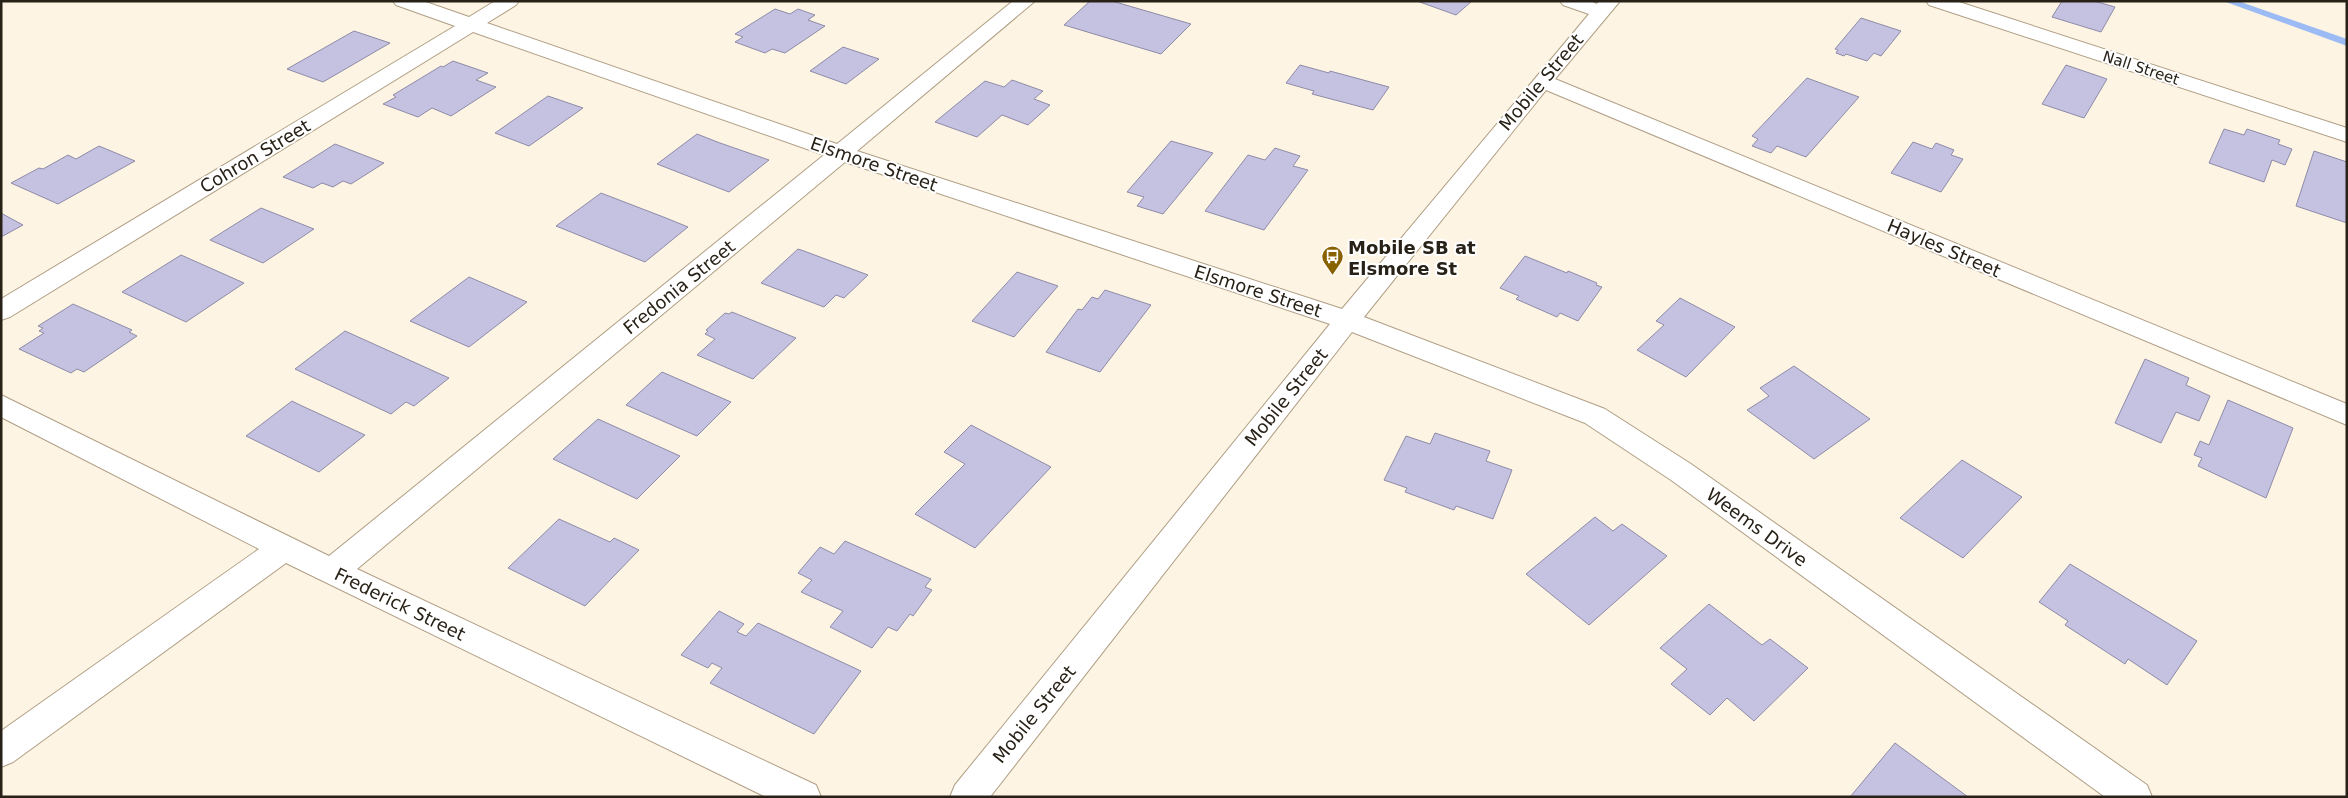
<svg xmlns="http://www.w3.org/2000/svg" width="2348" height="798" font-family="'DejaVu Sans',sans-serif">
<rect width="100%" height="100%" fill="#fef4e3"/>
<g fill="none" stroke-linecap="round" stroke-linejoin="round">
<polygon fill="#9cbbf5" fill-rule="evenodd" points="2223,1 2238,1 2347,39 2347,46"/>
</g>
<g fill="#c4c2e0" stroke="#8e8ba8">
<polygon points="1090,1 1112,1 1191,24 1161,54 1064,25"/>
<polygon points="1417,1 1472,1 1456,15"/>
<polygon points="2062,1 2094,1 2115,7 2101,32 2052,17"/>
<polygon points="775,9 790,14 798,9 815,15 808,20 825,26 785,53 772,49 765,53 735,42 743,37 735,34"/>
<polygon points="1861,18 1901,31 1881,56 1874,53 1867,61 1846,54 1844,56 1836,53 1838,50 1835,49"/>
<polygon points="354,31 390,43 323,82 287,69"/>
<polygon points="843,47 879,59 846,84 810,71"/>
<polygon points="453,61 488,73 476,80 496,87 451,116 432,108 418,117 383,104 396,97 393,95 441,66 443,67"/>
<polygon points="1300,65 1329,73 1330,71 1389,87 1373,110 1312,94 1314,91 1286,83"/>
<polygon points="2066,65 2107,79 2084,118 2042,104"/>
<polygon points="1807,78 1859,97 1806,157 1777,146 1771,153 1752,146 1758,139 1752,136"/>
<polygon points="1012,80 1043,91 1034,99 1050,105 1028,125 1002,115 977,137 935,122 985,81 1004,87"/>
<polygon points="548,96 583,108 529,146 495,133"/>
<polygon points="2224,129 2244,135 2247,129 2280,140 2278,144 2292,149 2285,165 2272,160 2264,182 2209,163"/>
<polygon points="697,134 720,143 769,160 729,192 657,164"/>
<polygon points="1171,141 1213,153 1163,214 1137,206 1144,197 1127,192"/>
<polygon points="1913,142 1932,149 1936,143 1954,150 1951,155 1963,159 1941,192 1891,173"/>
<polygon points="335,144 384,163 351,184 343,181 333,187 322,183 313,188 283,177"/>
<polygon points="99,146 135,161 58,204 11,183 39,168 43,169 68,155 76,159"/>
<polygon points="1275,148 1300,156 1293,166 1308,170 1264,230 1205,211 1248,155 1265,160"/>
<polygon points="2314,151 2347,162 2347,223 2296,206"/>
<polygon points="601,193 666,218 688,227 645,262 556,226"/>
<polygon points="261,208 314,229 263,263 210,240"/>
<polygon points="1,213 10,218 23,225 1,237"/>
<polygon points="798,249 804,251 868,275 844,298 836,295 824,307 761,283"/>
<polygon points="181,255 244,283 186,322 122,292"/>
<polygon points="1525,256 1567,273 1568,271 1597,283 1596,285 1602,287 1578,321 1560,313 1557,317 1516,299 1519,296 1500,288"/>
<polygon points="1017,272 1058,286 1014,337 972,321"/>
<polygon points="469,277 527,302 469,347 410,321"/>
<polygon points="1105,290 1151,305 1100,372 1046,352 1078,309 1082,310 1092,297 1098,299"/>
<polygon points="1680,298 1735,327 1686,377 1637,350 1664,325 1656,321"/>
<polygon points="73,304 132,330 129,332 137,336 84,372 77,369 71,373 19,349 44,333 39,331 43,328 38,326"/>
<polygon points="732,312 796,338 753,379 697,355 715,339 705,334 708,331 706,330 725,313 729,314"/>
<polygon points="345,331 449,378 414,406 406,402 391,414 295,369"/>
<polygon points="2145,359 2189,378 2186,385 2210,396 2199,421 2176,412 2161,443 2115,423"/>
<polygon points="1794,366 1870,419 1814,459 1747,410 1769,396 1760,388"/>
<polygon points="662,372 731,402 697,436 626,405"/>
<polygon points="2228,400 2293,428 2266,498 2198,466 2202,458 2194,455 2200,441 2209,445"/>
<polygon points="292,401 300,405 365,435 319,472 246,436"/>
<polygon points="598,419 680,456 637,499 553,459"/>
<polygon points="971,425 1051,467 975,548 915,514 965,464 944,452"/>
<polygon points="1435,433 1490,451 1486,461 1512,470 1493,519 1456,506 1454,510 1405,492 1407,488 1384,480 1406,436 1430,444"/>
<polygon points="1962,460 2022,497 1963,558 1900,518"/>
<polygon points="1595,517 1613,531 1622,524 1667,556 1589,625 1526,574"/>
<polygon points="559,519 610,542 614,538 639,550 585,606 508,568"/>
<polygon points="845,541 931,579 925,587 932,590 913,616 910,614 897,631 888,627 872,648 830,627 843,611 801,592 812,580 798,573 820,547 834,554"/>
<polygon points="2070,564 2197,641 2167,685 2128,659 2125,664 2065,625 2068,621 2039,602"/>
<polygon points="1709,604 1762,645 1770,639 1808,668 1754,721 1727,698 1710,715 1671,684 1687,669 1660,648"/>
<polygon points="719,611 744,624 737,632 746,636 758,623 861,671 814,734 710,683 722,668 712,663 708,668 681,655"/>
<polygon points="1895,743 1968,797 1850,797"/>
</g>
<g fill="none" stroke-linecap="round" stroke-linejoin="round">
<defs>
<g id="minor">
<polygon points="393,1 423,1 469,17 495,1 519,1 516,5 487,23 837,144 1013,1 1035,1 857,151 1342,309 1589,14 1563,5 1560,1 1590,1 1597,4 1599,1 1620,1 1555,79 2347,404 2347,425 1546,90 1364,317 1605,409 1691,464 2147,785 2152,797 2105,797 1671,480 1585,423 1352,332 990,797 950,797 955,785 1330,324 845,162 357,569 816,785 821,797 766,797 286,563 13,762 1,767 1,731 259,549 1,417 1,395 329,556 824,155 473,32 10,317 1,320 1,299 455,26 396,5"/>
<polygon points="1926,1 1956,1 2347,128 2347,142 1929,5"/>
</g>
</defs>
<use href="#minor" stroke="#af9e84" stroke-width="2"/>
<use href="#minor" fill="#fff" fill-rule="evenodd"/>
</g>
<defs>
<symbol id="bus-pin" viewBox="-11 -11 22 30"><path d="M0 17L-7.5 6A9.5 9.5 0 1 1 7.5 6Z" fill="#886100" stroke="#fff"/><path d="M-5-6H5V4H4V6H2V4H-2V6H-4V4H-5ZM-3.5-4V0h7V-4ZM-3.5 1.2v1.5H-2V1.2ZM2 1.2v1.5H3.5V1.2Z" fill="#fff"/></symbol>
</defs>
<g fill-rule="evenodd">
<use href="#bus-pin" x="1320" y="244" width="25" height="34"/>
</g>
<g text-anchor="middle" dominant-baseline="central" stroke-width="4" stroke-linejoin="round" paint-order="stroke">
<g font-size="15" fill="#282117" stroke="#fff">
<text transform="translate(2141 68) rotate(18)">Nall Street</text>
</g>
<g font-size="18" fill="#282117" stroke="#fff">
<text transform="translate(1541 82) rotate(-50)">Mobile Street</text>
<text transform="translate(255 156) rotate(-31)">Cohron Street</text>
<text transform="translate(874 164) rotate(19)">Elsmore Street</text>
<text transform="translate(1944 248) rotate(23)">Hayles Street</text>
<text transform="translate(679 287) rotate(-39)">Fredonia Street</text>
<text transform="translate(1258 291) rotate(18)">Elsmore Street</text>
<text transform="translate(1286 397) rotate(-51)">Mobile Street</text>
<text transform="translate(1757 527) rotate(36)">Weems Drive</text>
<text transform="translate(400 604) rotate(26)">Frederick Street</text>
<text transform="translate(1034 714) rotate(-51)">Mobile Street</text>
</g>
<g font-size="18" font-weight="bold" fill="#282117" stroke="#fff" text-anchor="start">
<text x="1348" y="247">Mobile SB at<tspan x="1348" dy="21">Elsmore St</tspan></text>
</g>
</g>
<rect width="2348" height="798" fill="none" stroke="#282117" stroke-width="5"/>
</svg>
